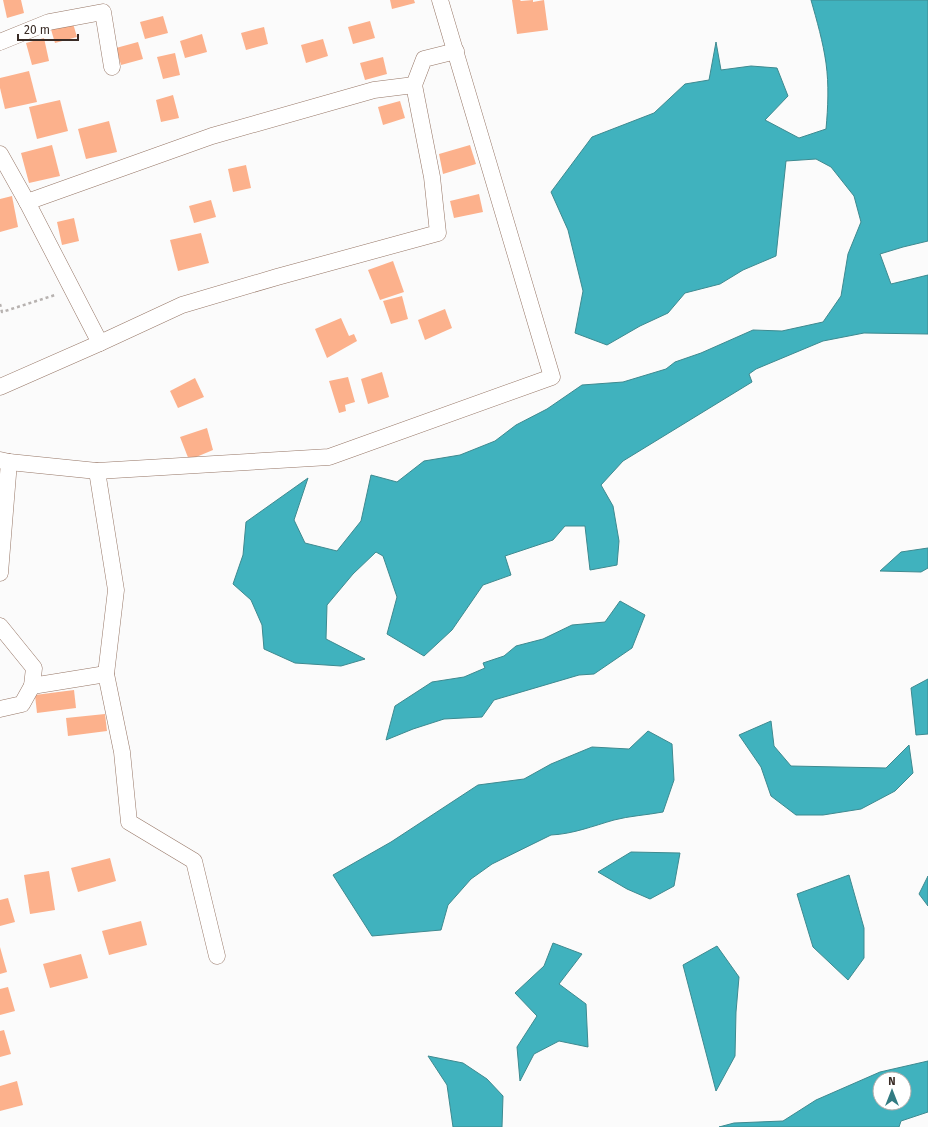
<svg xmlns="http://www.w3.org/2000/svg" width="928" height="1127" font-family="'Fira Sans',sans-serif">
<rect width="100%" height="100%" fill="#fbfbfb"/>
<g fill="#40b2be" stroke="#3e8a90" fill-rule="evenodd">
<path d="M811,0H928V241L903,247L880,254L891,284L928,275V334L864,333L823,341L756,369L749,374L752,382L623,461L601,485L613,506L619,541L617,565L590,570L585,526H565L553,540L505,556L511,575L483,585L452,630L424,656L387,634L397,597L383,556L376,552L353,574L327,605L326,639L365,659L341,666L295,663L264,649L262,625L251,600L233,584L243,555L246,522L308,478L294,520L305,543L337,551L361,521L371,475L397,482L424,461L460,455L495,441L516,425L547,409L582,385L623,382L666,369L675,362L701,353L753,330L782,331L823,322L841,296L848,254L861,222L854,196L831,167L816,159L786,161L776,256L743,270L720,284L685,293L668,313L640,326L607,345L575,333L583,291L568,230L551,192L592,137L654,113L685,84L709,80L716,42L721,70L751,66L777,68L788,96L765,120L799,138L826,129C828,107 829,85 826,63C823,42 817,21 811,0Z"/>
<polygon points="928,548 928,568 921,572 880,571 901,552"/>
<polygon points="620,601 645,615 632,648 594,674 579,675 494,700 482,717 444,719 413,729 386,740 395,706 432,682 464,677 485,668 483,663 504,656 516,646 543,639 572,625 605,622"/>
<polygon points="928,679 928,734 916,735 911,688"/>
<polygon points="771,721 774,746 791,766 886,768 909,745 913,773 895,791 861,809 823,815 796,815 771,796 761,767 739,735"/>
<path d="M648,731L672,744L674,780L663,812C647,815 629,816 614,820C593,826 573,834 551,835L492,864L471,879L448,905L441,930L372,936L333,875L391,842L478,785L524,779L551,764L592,747L629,749Z"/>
<polygon points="631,852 680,853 674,886 650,899 627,889 598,872"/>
<polygon points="849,875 864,928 864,958 848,980 813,947 797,894"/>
<polygon points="928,876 928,906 919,894"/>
<polygon points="553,943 582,954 559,984 586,1004 588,1047 559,1041 534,1054 520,1081 517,1047 537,1016 515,993 544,966"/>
<polygon points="717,946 739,977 736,1012 735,1056 716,1091 683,965"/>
<polygon points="428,1056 463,1063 487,1079 503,1096 502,1127 453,1127 447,1085"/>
<path d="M928,1061V1112L901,1121L899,1127H719L734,1123L783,1121L816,1100L880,1072ZM880,1079H904V1103H880Z"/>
</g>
<g fill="#fcb18c">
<polygon points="3,0 21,0 24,13 7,18"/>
<polygon points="390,0 414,0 415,3 392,9"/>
<polygon points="512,0 520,0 521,1 533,0 533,2 544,0 548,30 517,34"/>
<polygon points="163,16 168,33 145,39 140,22"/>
<polygon points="72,20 77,37 55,43 50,26"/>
<polygon points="370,21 375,38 353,44 348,27"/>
<polygon points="264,27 268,44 246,50 241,33"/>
<polygon points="202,34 207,52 185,58 180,41"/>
<polygon points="44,38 49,61 32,65 26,43"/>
<polygon points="323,39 328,56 306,63 301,45"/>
<polygon points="138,42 143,59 121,65 116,48"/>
<polygon points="175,53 180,75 163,79 157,57"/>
<polygon points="383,57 387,74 365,80 360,63"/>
<polygon points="29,71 37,102 5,109 0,88 0,78"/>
<polygon points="173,95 179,118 161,122 156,100"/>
<polygon points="60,100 68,131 37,139 29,107"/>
<polygon points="400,101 405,118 383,125 378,107"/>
<polygon points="109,121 117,152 86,159 78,129"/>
<polygon points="52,145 60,176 29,183 21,153"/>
<polygon points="470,145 476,164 443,174 439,154"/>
<polygon points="246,165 251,188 233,192 228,169"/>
<polygon points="479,194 483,212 454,218 450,201"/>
<polygon points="12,196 18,227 0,232 0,199"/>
<polygon points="211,200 216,217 194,223 189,206"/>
<polygon points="74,218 79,241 62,245 57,222"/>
<polygon points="201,233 209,263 178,271 170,240"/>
<polygon points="393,261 404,292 380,300 368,270"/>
<polygon points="402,296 408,319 391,324 383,301"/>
<polygon points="445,309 452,328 425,340 418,320"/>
<polygon points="341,318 349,336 354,334 357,341 327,358 315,329"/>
<polygon points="382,372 389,397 368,404 361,379"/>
<polygon points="348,377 355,402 345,405 346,411 339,413 329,381"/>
<polygon points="195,378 204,397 178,408 170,391"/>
<polygon points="207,428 213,450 189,460 180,437"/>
<polygon points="74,690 76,708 37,713 35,695"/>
<polygon points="105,714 107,731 68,736 66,718"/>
<polygon points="110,858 116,881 78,892 71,868"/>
<polygon points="49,871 55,910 30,914 24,875"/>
<polygon points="8,898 15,922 0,926 0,900"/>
<polygon points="141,921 147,945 109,955 102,931"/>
<polygon points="0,947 7,972 0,974"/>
<polygon points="81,954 88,978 50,988 43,964"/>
<polygon points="8,987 15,1011 0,1015 0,989"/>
<polygon points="4,1030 11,1054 0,1057 0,1031"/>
<polygon points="17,1081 23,1105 0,1111 0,1086"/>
</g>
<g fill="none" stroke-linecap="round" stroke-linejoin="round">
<defs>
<g id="street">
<polyline points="0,42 49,22 103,12 112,67"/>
<polyline points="0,154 27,202 212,136 374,90 414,85 424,59 456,51"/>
<polyline points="27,202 100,343"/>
<polyline points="0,387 100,343 182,305 277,277 438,233 432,177 414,85"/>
<polyline points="0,460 9,462 97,471 329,457 552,377 440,0"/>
<polyline points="97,471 116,590 106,674 122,752 129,822 194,861 217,956"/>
<polyline points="0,573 9,462"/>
<polyline points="0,626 34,668 32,686 106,674"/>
<polyline points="0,709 22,704 32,686"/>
</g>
</defs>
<use href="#street" stroke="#967666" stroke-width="17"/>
<polyline stroke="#b7b2b0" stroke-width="2.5" stroke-dasharray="3 3" stroke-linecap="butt" points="0,304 2,312 55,295"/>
<use href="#street" stroke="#fff" stroke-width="16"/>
</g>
<g transform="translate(892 1091)"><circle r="19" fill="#ffffff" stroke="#b0aaa8"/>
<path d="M0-3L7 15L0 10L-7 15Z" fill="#327b82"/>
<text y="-6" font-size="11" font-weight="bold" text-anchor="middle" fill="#392b25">N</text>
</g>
<path d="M18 34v6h60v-6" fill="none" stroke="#392b25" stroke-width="2"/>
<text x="24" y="34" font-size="12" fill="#392b25" stroke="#ffffff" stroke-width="3" paint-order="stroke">20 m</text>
</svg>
